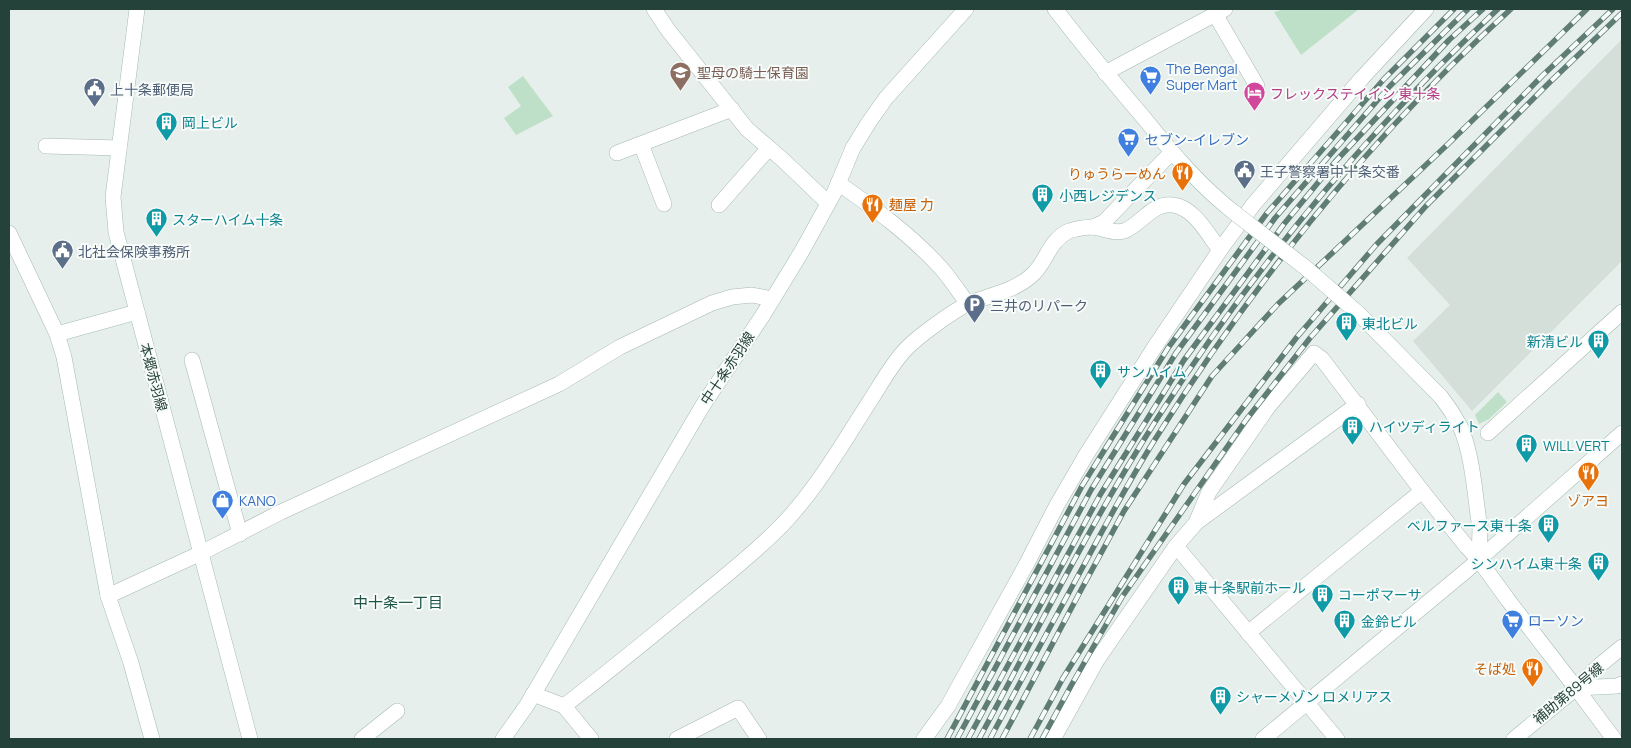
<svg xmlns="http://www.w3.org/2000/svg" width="1631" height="748" font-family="Manrope,'Noto Sans JP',sans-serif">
<rect width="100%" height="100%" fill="#e6efeb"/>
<polygon fill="#d4dfda" points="1622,39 1622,261 1472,411 1413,341 1450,305 1407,258"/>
<g fill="#bfe0c8">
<polygon points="1284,9 1359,9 1301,55 1274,12"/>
<polygon points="523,76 553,116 516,135 504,118 521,106 508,87"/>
<polygon points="1498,392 1507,402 1489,419 1479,424 1475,415"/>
</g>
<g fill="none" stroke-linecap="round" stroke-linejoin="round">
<defs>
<g id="street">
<polyline points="654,9 668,30 747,129 783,160 828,203"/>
<polyline points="1215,14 1257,86"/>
<polyline points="1105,73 1225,9"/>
<polyline points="641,144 664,204"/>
<polyline points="46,146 119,148"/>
<polyline points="617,153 732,109"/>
<path d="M838,183C874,208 911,235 940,267C950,278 959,292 968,304"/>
<polyline points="719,205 769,148"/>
<polyline points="1093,227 1104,222 1172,152"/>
<polyline points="9,233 57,334"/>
<polyline points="192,360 240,534"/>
<polyline points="1488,433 1622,312"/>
<polyline points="1197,522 1358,404"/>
<polyline points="1176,546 1337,739"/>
<polyline points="108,596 201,553 281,512 559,384 620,347 712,303 732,297 752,295 772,299"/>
<polyline points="1248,633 1422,491"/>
<polyline points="1576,688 1614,739"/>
<polyline points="533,694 564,706 591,739"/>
<path d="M564,706C611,670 657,632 702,595C730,572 758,550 783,524C818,487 842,444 870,401C881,384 891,365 905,350C917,337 954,310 970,303C990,295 1014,291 1031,276C1046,264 1048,242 1067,232C1073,229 1086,227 1093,227C1103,228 1113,234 1124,231C1141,225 1152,202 1173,205C1195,208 1208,235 1220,250"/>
<polyline points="362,739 397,711"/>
<polyline points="677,739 738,708 759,739"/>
<polyline points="924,739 948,706 1026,565 1057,505 1086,455 1154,348 1220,250 1253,205 1362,78 1426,9"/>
<polyline points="1053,739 1097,660 1176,546 1196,523 1209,492 1268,407 1314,353 1322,359 1422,491 1467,547 1479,560"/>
<polyline points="1263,739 1467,570 1622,433"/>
</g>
<g id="secondary">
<polyline points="137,9 113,197 116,232 250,739"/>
<path d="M1055,9C1084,46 1113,82 1144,118C1172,153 1201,187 1236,214"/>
<polyline points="137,312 57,334 64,357 108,596 131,663 152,739"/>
<polyline points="1480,529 1479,560 1508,600 1576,688"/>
<polyline points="1576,688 1617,686 1622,684"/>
<polyline points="503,739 527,705 703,405 763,315 802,251 835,191 853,148 869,122 886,98 966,9"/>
<polyline points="1514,739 1576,688 1600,665 1622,647"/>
</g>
</defs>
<use href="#street" stroke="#a8b8b2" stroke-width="16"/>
<use href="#secondary" stroke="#a4bbb3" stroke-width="16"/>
<use href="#street" stroke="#fff" stroke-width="15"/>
<use href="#secondary" stroke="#fff" stroke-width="15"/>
<defs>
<g id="rail">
<polyline points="947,739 1082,486 1168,348 1267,213 1384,79 1454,9"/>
<polyline points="957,739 1091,490 1176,353 1275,218 1390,86 1468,9"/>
<polyline points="968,739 1100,495 1184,360 1284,224 1335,162 1449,40 1483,9"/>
<path d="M979,739C1036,633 1090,524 1155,422C1252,270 1366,132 1498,9"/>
<path d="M990,739C1021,680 1053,622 1085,563C1107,522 1129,481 1154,441C1253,283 1373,134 1511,9"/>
<polyline points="1002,739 1081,590 1124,511 1212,376 1278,304 1446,146 1587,9"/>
<polyline points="1030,739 1063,678 1184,484 1297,337 1376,245 1543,75 1613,9"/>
<polyline points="1042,739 1072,684 1122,597 1246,420 1310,338 1426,206 1549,83 1622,13"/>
</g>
</defs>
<use href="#rail" stroke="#5f7d75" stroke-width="5.5"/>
<use href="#rail" stroke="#f7fbf9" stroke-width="4" stroke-dasharray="11" stroke-linecap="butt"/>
<defs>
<path id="secondary-bridge" d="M1236,214L1306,268L1359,314L1441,397C1448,406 1454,415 1460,426C1473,455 1475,497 1480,529"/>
</defs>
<use href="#secondary-bridge" stroke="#a4bbb3" stroke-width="16" stroke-linecap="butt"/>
<use href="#secondary-bridge" stroke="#fff" stroke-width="15"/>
</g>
<defs>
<symbol id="school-pin" viewBox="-11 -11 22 30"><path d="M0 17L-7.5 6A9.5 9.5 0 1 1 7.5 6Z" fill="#8d6e63" stroke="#f7fbf9"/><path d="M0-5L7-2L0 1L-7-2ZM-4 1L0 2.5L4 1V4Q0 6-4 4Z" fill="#fff"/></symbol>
<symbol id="supermarket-pin" viewBox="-11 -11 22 30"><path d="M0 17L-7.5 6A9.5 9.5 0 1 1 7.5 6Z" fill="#3f7fe0" stroke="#f7fbf9"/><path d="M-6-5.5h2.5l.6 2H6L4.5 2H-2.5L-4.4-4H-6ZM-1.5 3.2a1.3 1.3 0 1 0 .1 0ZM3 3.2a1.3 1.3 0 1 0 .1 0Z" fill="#fff"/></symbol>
<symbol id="civic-pin" viewBox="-11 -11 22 30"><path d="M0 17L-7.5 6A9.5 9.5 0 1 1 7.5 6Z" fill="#5c6f8a" stroke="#f7fbf9"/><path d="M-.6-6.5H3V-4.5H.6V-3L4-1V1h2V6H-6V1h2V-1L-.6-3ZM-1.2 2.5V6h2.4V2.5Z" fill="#fff"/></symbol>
<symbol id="hotel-pin" viewBox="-11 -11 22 30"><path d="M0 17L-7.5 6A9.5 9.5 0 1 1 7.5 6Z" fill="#d1479c" stroke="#f7fbf9"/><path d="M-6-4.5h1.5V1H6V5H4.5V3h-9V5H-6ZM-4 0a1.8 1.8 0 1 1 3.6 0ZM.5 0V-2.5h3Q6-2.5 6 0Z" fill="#fff"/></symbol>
<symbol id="building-pin" viewBox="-11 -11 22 30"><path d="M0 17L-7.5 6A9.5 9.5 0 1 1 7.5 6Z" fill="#0f9aa8" stroke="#f7fbf9"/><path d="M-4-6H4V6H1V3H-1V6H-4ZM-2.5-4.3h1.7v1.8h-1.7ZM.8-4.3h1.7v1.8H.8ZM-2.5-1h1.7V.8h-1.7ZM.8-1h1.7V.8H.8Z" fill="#fff"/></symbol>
<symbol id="restaurant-pin" viewBox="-11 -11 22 30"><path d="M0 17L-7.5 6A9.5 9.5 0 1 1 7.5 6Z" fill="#e8710a" stroke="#f7fbf9"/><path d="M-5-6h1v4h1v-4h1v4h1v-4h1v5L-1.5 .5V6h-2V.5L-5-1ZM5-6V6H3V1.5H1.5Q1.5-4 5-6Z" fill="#fff"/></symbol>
<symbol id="parking-pin" viewBox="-11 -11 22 30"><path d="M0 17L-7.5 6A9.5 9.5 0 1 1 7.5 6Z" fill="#5c6f8a" stroke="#f7fbf9"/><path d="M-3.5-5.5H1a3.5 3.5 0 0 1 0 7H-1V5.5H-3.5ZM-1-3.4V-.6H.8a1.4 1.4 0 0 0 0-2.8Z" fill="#fff"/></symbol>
<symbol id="shop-pin" viewBox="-11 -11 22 30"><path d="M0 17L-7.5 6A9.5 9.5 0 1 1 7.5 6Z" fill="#3f7fe0" stroke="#f7fbf9"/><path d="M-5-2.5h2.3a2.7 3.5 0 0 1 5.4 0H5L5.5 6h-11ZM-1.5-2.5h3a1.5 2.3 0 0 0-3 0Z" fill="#fff"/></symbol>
</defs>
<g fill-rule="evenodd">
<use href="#school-pin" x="668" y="60" width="25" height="34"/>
<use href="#supermarket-pin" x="1138" y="64" width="25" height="34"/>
<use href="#civic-pin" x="82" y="76" width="25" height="34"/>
<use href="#hotel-pin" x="1242" y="80" width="25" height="34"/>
<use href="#building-pin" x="154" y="110" width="25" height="34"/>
<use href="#supermarket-pin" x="1116" y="126" width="25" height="34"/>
<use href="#civic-pin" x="1232" y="158" width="25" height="34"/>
<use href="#restaurant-pin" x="1170" y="160" width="25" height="34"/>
<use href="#building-pin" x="1030" y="182" width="25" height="34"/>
<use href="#restaurant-pin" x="860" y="192" width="25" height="34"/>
<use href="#building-pin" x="144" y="206" width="25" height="34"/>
<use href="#civic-pin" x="50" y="238" width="25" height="34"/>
<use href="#parking-pin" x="962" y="292" width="25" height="34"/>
<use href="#building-pin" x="1334" y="310" width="25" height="34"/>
<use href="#building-pin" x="1586" y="328" width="25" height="34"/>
<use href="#building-pin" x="1088" y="358" width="25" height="34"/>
<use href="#building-pin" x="1340" y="414" width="25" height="34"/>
<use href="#building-pin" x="1514" y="432" width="25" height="34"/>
<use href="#restaurant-pin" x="1576" y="460" width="25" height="34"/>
<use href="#shop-pin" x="210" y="488" width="25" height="34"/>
<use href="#building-pin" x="1536" y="512" width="25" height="34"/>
<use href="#building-pin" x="1586" y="550" width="25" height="34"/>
<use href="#building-pin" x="1166" y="574" width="25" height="34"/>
<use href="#building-pin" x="1310" y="582" width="25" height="34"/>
<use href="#supermarket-pin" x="1500" y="608" width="25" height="34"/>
<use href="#building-pin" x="1332" y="608" width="25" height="34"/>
<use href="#restaurant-pin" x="1520" y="656" width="25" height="34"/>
<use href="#building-pin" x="1208" y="684" width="25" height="34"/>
</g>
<g text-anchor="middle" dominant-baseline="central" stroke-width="4" stroke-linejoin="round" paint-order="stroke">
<g font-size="14" fill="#366cbe" stroke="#f7fbf9" text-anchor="start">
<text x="1166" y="68">The Bengal<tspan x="1166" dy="16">Super Mart</tspan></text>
<text x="1145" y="139">セブン-イレブン</text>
<text x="239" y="500">KANO</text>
<text x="1528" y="620">ローソン</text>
</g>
<g font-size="14" fill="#785e54" stroke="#f7fbf9" text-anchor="start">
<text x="697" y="72">聖母の騎士保育園</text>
</g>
<g font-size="14" fill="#4e5e75" stroke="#f7fbf9" text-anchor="start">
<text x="110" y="89">上十条郵便局</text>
<text x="1260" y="171">王子警察署中十条交番</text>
<text x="78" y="251">北社会保険事務所</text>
<text x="990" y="305">三井のリパーク</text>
</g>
<g font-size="14" fill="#b23c85" stroke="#f7fbf9" text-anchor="start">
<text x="1270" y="93">フレックステイイン 東十条</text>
</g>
<g font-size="14" fill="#0d838f" stroke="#f7fbf9" text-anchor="start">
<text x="182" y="122">岡上ビル</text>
<text x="1059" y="195">小西レジデンス</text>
<text x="172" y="219">スターハイム十条</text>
<text x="1362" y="323">東北ビル</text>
<text x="1583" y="341" text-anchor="end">新清ビル</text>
<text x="1117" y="371">サンハイム</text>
<text x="1369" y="426">ハイツディライト</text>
<text x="1543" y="445">WILL VERT</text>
<text x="1532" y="525" text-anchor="end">ベルファース東十条</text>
<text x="1582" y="563" text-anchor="end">シンハイム東十条</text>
<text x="1194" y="587">東十条駅前ホール</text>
<text x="1338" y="594">コーポマーサ</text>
<text x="1361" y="621">金鈴ビル</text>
<text x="1236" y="696">シャーメゾン ロメリアス</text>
</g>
<g font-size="14" fill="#c56008" stroke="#f7fbf9" text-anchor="end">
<text x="1166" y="173">りゅうらーめん</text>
<text x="889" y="204" text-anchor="start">麺屋 力</text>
<text x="1588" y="500" text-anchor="middle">ゾアヨ</text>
<text x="1516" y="668">そば処</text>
</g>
<g font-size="14" fill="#24423a" stroke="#f7fbf9">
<text transform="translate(727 368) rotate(-56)">中十条赤羽線</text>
<text transform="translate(154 377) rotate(75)">本郷赤羽線</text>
<text transform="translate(1568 693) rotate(-40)">補助第89号線</text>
</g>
<g font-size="15" fill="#1f5548" stroke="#f7fbf9">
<text x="398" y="602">中十条一丁目</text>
</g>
</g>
<rect width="1631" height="748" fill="none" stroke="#24423a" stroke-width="20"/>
</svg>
